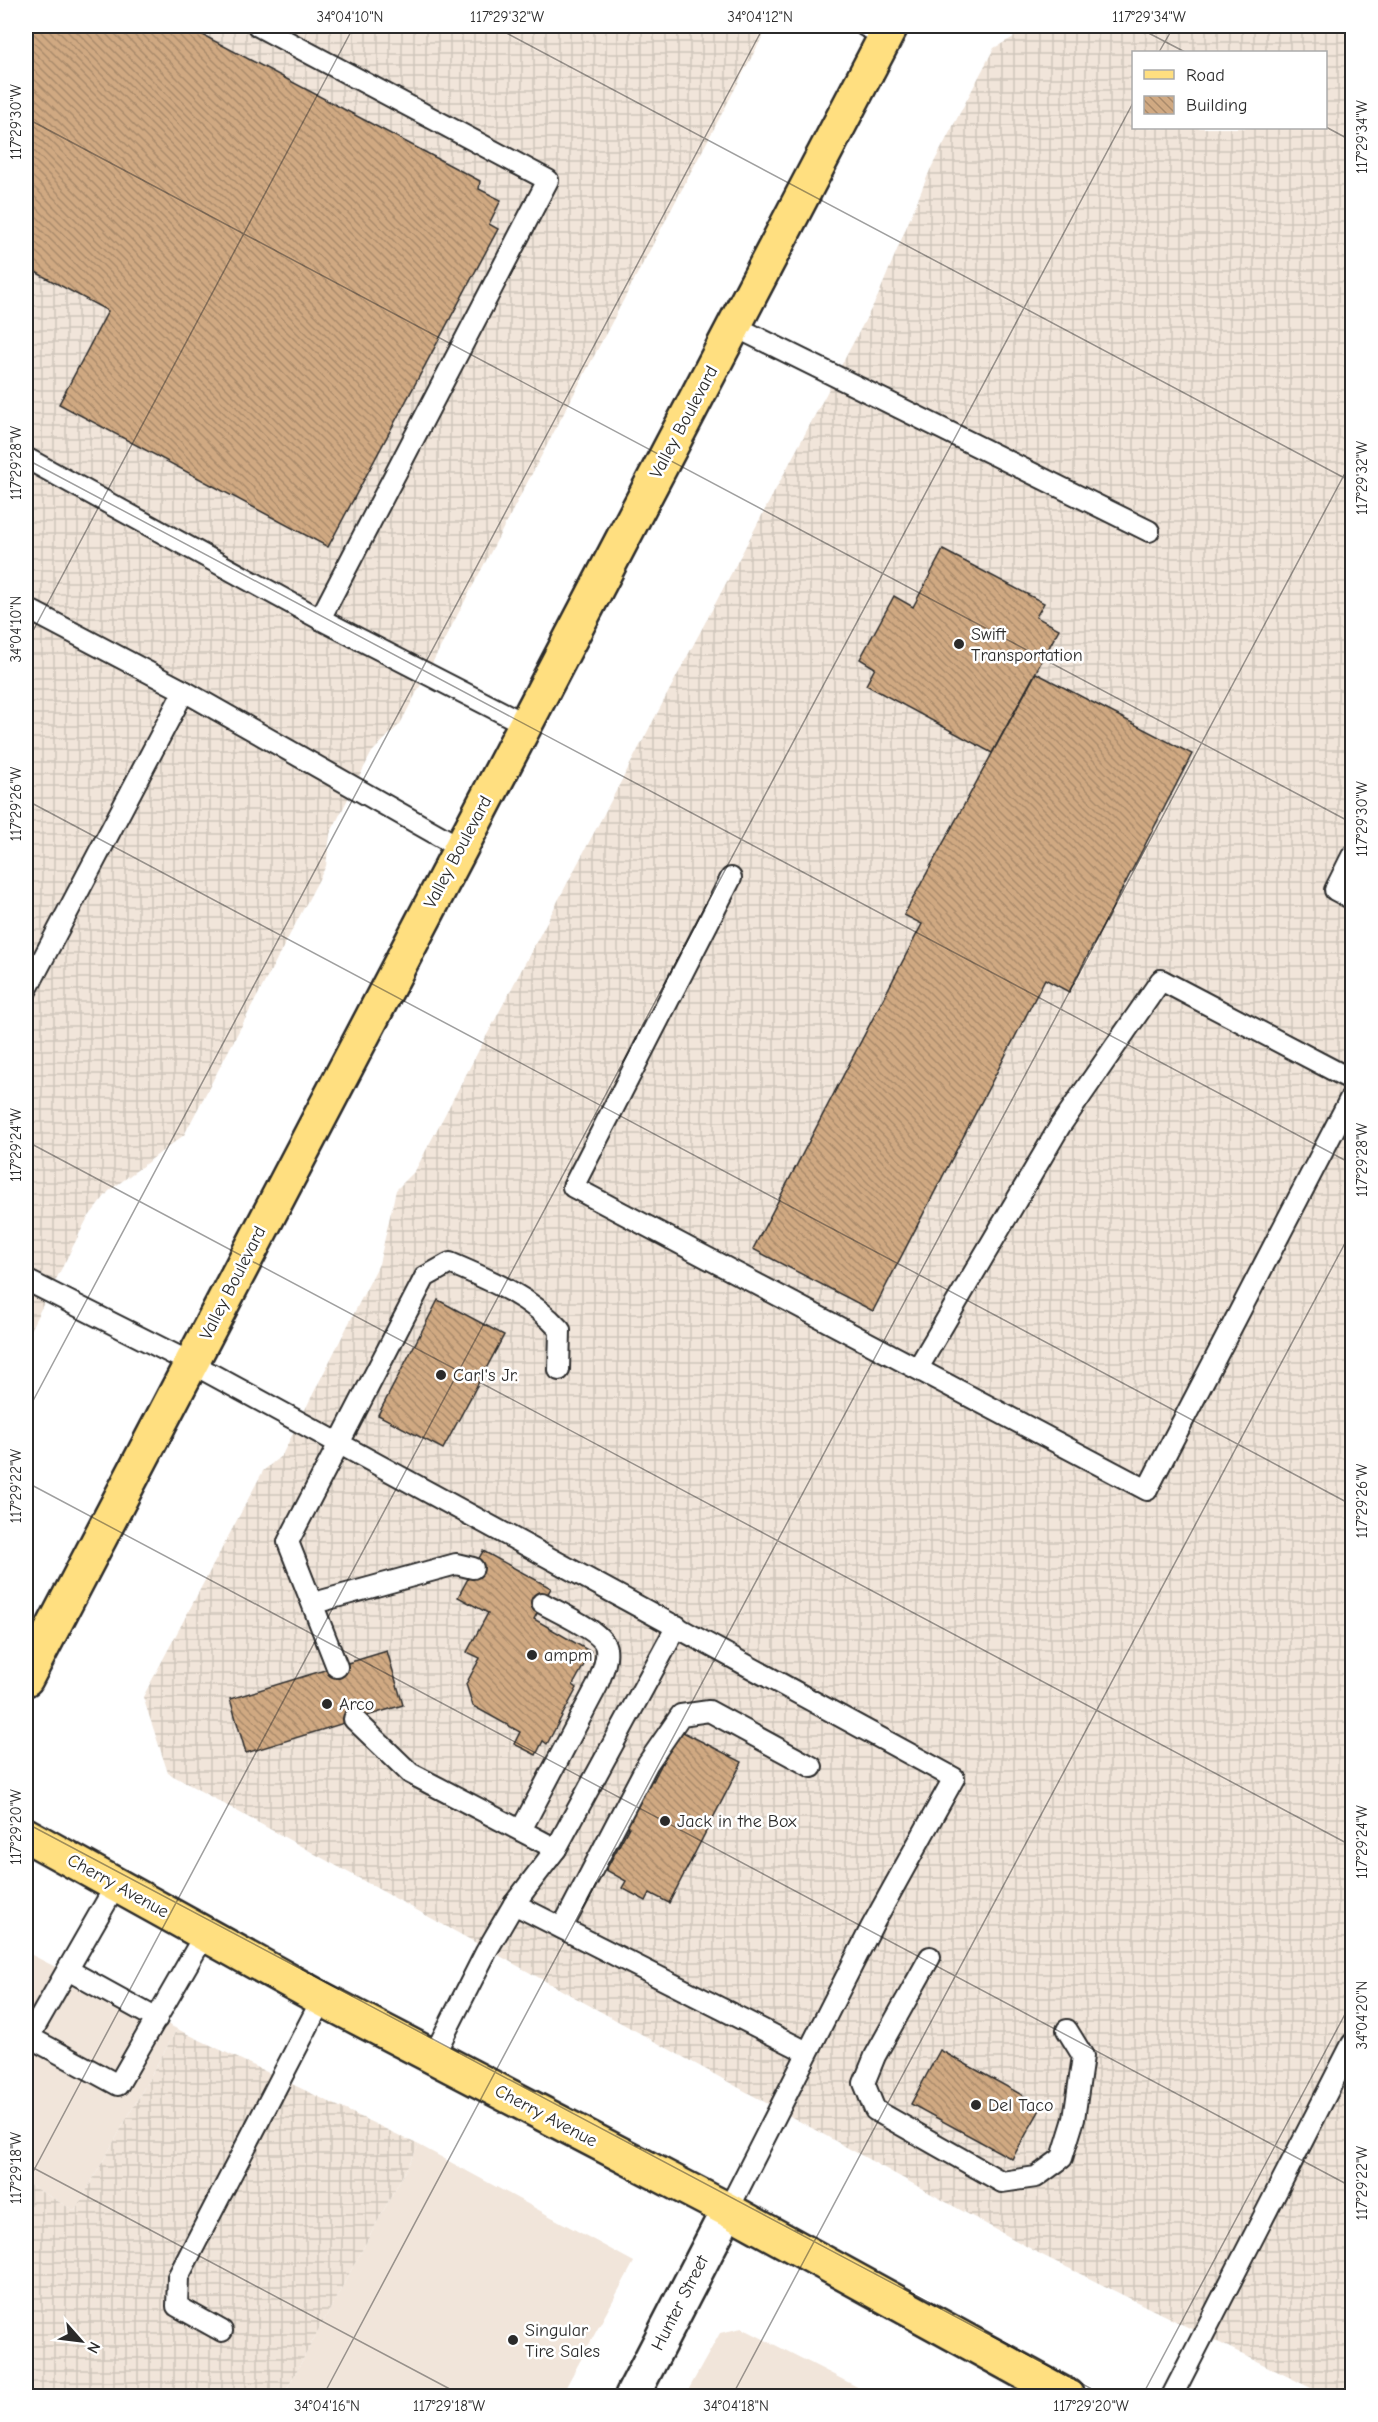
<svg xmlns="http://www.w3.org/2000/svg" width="1378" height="2422" font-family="'Comic Neue',sans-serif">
<defs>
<pattern id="industrial-grid" width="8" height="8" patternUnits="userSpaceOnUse" patternTransform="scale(1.5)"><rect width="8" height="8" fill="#f1e5da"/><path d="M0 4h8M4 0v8" fill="none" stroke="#cfc5bb"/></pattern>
<pattern id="building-back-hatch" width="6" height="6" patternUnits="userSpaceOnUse" patternTransform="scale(1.5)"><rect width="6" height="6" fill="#d0a982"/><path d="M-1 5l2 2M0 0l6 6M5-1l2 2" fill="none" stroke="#a98a6b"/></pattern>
</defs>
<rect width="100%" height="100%" fill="#fff"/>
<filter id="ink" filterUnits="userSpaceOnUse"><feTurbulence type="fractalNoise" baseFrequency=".0167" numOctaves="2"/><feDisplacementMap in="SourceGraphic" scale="12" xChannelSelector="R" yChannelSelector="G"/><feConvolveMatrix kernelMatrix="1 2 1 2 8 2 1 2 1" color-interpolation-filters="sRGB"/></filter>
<g filter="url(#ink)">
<g fill="#f1e5da">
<polygon points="30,1954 177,2029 75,2211 26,2183 26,1955"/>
<polygon points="419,2145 634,2262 561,2396 283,2396"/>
<polygon points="742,2328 875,2396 685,2396 720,2333"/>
</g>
<g fill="url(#industrial-grid)" fill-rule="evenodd">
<polygon points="26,26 768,26 400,724 372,752 330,834 326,866 184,1135 109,1191 87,1219 26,1338"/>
<path d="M1020,26H1352V2396H1327L1042,2255L168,1773L143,1697L263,1471L282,1455L379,1264L396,1190L415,1171L878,296L930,170L994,48L1014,37ZM1134,52H1326V128H1134Z"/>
<polygon points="177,2029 419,2145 283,2396 26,2396 26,2183 75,2211"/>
</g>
<g fill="url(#building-back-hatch)" stroke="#2b2b2b" stroke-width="1.5">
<polygon points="26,26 186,26 480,181 479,189 501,200 489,224 498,229 328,547 59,404 108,311 26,267"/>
<polygon points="943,550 1044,603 1036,617 1059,629 992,753 866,685 875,668 860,659 894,596 913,607"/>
<polygon points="1036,673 1192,754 1069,992 1045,979 873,1311 753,1249 922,924 904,915"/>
<polygon points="438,1300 504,1335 443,1449 378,1415"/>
<polygon points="483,1551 551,1588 534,1619 591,1652 573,1685 577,1688 547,1744 543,1741 536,1755 514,1744 520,1732 473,1706 466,1684 480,1658 467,1652 488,1613 458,1597"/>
<polygon points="387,1651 403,1705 246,1753 230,1699"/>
<polygon points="679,1730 742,1762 669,1903 650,1893 646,1901 622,1888 626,1881 606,1870 629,1827 609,1816 633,1770 653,1781"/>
<polygon points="940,2050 1042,2106 1012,2159 911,2104"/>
</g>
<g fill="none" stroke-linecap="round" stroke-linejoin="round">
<defs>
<g id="lane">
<polyline points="258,26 548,180 320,619"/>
<polyline points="865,26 886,36"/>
<polyline points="734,326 1149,531"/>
<polyline points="26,458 320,619 525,724"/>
<polyline points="26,608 184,691"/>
<polyline points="1352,856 1335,890 1352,899"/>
<polyline points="731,878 573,1187 1147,1490 1352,1095"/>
<polyline points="26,991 184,691 461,848"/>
<polyline points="26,1280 191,1363 954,1778 872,1926 728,2210"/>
<polyline points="918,1368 1060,1126 1161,980 1352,1080"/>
<polyline points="314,1603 456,1564 473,1568"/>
<path d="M337,1667L288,1542L425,1277L450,1263C490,1280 531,1297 560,1330L559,1370"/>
<polyline points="354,1719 410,1773 556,1849"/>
<path d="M521,1830L597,1686C601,1675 608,1661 606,1649C605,1632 557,1612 542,1603"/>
<polyline points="116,1885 29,2037 118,2085 205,1934"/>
<polyline points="514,1904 807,2052"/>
<polyline points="562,1928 648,1763 681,1715 709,1711 812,1767"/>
<polyline points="930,1957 875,2056 864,2083 875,2110 1002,2182 1036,2177 1062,2158 1074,2119 1083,2056 1067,2030"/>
<polyline points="68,1970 157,2019"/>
<polyline points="433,2057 486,1952 514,1904 556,1849 677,1626"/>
<polyline points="222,2331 177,2306 178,2277 322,1999"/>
<polyline points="1172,2396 1352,2044"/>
</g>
<polyline id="street" points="632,2396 728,2210"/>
<g id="primary">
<polyline points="26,1679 891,26"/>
<polyline points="26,1835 322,1999 728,2210 1067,2396"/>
</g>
</defs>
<use href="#lane" stroke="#2b2b2b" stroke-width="24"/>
<use href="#street" stroke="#2b2b2b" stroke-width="38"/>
<use href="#primary" stroke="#2b2b2b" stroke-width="38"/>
<use href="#lane" stroke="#fff" stroke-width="20"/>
<use href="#street" stroke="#fff" stroke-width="33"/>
<use href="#primary" stroke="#ffdf80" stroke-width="33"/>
</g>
</g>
<path fill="none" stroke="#2b2b2b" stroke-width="1.5" stroke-opacity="0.45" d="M493,26L1352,482M1135,26L1185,52M1159,52L1174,26M26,118L1352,823M1326,127L1352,141M26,459L1352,1164M26,644L354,26M26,800L1352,1505M26,1141L1352,1846M26,1414L764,26M26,1482L1352,2187M26,1823L1105,2396M26,2164L463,2396M26,2185L1134,101M323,2396L1352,460M732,2396L1352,1230M1142,2396L1352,2001"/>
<g fill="#2b2b2b" stroke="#fff" stroke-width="2">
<circle cx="959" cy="644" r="6"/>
<circle cx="441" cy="1375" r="6"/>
<circle cx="532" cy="1655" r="6"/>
<circle cx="327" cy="1704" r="6"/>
<circle cx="665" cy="1821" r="6"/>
<circle cx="976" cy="2105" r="6"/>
<circle cx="513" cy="2340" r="6"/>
</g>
<g text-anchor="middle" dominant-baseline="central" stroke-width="5" stroke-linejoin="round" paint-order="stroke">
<g font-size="18" fill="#2b2b2b" stroke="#fff">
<text transform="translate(684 422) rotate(-62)">Valley Boulevard</text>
<text transform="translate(458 852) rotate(-62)">Valley Boulevard</text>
<text transform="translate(233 1283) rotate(-63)">Valley Boulevard</text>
<text transform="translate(118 1886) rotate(29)">Cherry Avenue</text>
<text transform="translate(546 2116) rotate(28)">Cherry Avenue</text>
<text transform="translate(680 2303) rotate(-63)">Hunter Street</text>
</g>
<g font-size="18" fill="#2b2b2b" stroke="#fff" text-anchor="start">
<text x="971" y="634">Swift<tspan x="971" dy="21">Transportation</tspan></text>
<text x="453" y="1375">Carl's Jr.</text>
<text x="544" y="1655">ampm</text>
<text x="339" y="1704">Arco</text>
<text x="677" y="1821">Jack in the Box</text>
<text x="988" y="2105">Del Taco</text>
<text x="525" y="2330">Singular<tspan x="525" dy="21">Tire Sales</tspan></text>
</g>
</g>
<rect width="1378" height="2422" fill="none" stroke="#fff" stroke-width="66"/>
<rect x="1132" y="51" width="195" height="78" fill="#ffffff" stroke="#aaaaaa" stroke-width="1.5"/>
<rect x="1144" y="70" width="30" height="9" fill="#ffdf80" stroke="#aaaaaa" stroke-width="1.5"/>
<text x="1186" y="81" font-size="18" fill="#2b2b2b">Road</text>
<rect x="1144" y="96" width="30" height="18" fill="url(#building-back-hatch)" stroke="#aaaaaa" stroke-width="1.5"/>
<text x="1186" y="111" font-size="18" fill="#2b2b2b">Building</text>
<g transform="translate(81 2341) rotate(118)" stroke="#ffffff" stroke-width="4.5" paint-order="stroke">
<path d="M0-4.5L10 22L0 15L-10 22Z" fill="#2b2b2b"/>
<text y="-9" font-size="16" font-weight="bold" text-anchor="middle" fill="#2b2b2b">N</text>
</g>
<rect x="33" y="33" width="1312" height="2356" fill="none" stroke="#2b2b2b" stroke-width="2"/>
<g font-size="15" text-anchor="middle" fill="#2b2b2b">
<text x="350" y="22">34°04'10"N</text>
<text x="507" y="22">117°29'32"W</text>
<text x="760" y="22">34°04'12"N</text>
<text x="1149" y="22">117°29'34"W</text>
<text transform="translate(16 122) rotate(-90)" y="5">117°29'30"W</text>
<text transform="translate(1362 137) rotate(-90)" y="5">117°29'34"W</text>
<text transform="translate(16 463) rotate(-90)" y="5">117°29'28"W</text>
<text transform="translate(1362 478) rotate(-90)" y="5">117°29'32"W</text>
<text transform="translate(16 629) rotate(-90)" y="5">34°04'10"N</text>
<text transform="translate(16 804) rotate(-90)" y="5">117°29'26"W</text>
<text transform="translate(1362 819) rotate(-90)" y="5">117°29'30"W</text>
<text transform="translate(16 1145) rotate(-90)" y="5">117°29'24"W</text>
<text transform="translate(1362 1160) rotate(-90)" y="5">117°29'28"W</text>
<text transform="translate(16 1486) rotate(-90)" y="5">117°29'22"W</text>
<text transform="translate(1362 1501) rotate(-90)" y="5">117°29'26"W</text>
<text transform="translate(16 1827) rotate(-90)" y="5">117°29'20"W</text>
<text transform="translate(1362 1842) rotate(-90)" y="5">117°29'24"W</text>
<text transform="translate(1362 2015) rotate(-90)" y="5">34°04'20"N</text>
<text transform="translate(16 2168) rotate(-90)" y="5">117°29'18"W</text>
<text transform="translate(1362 2183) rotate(-90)" y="5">117°29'22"W</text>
<text x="327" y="2411">34°04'16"N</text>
<text x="449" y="2411">117°29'18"W</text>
<text x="736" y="2411">34°04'18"N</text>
<text x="1091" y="2411">117°29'20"W</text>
</g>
</svg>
